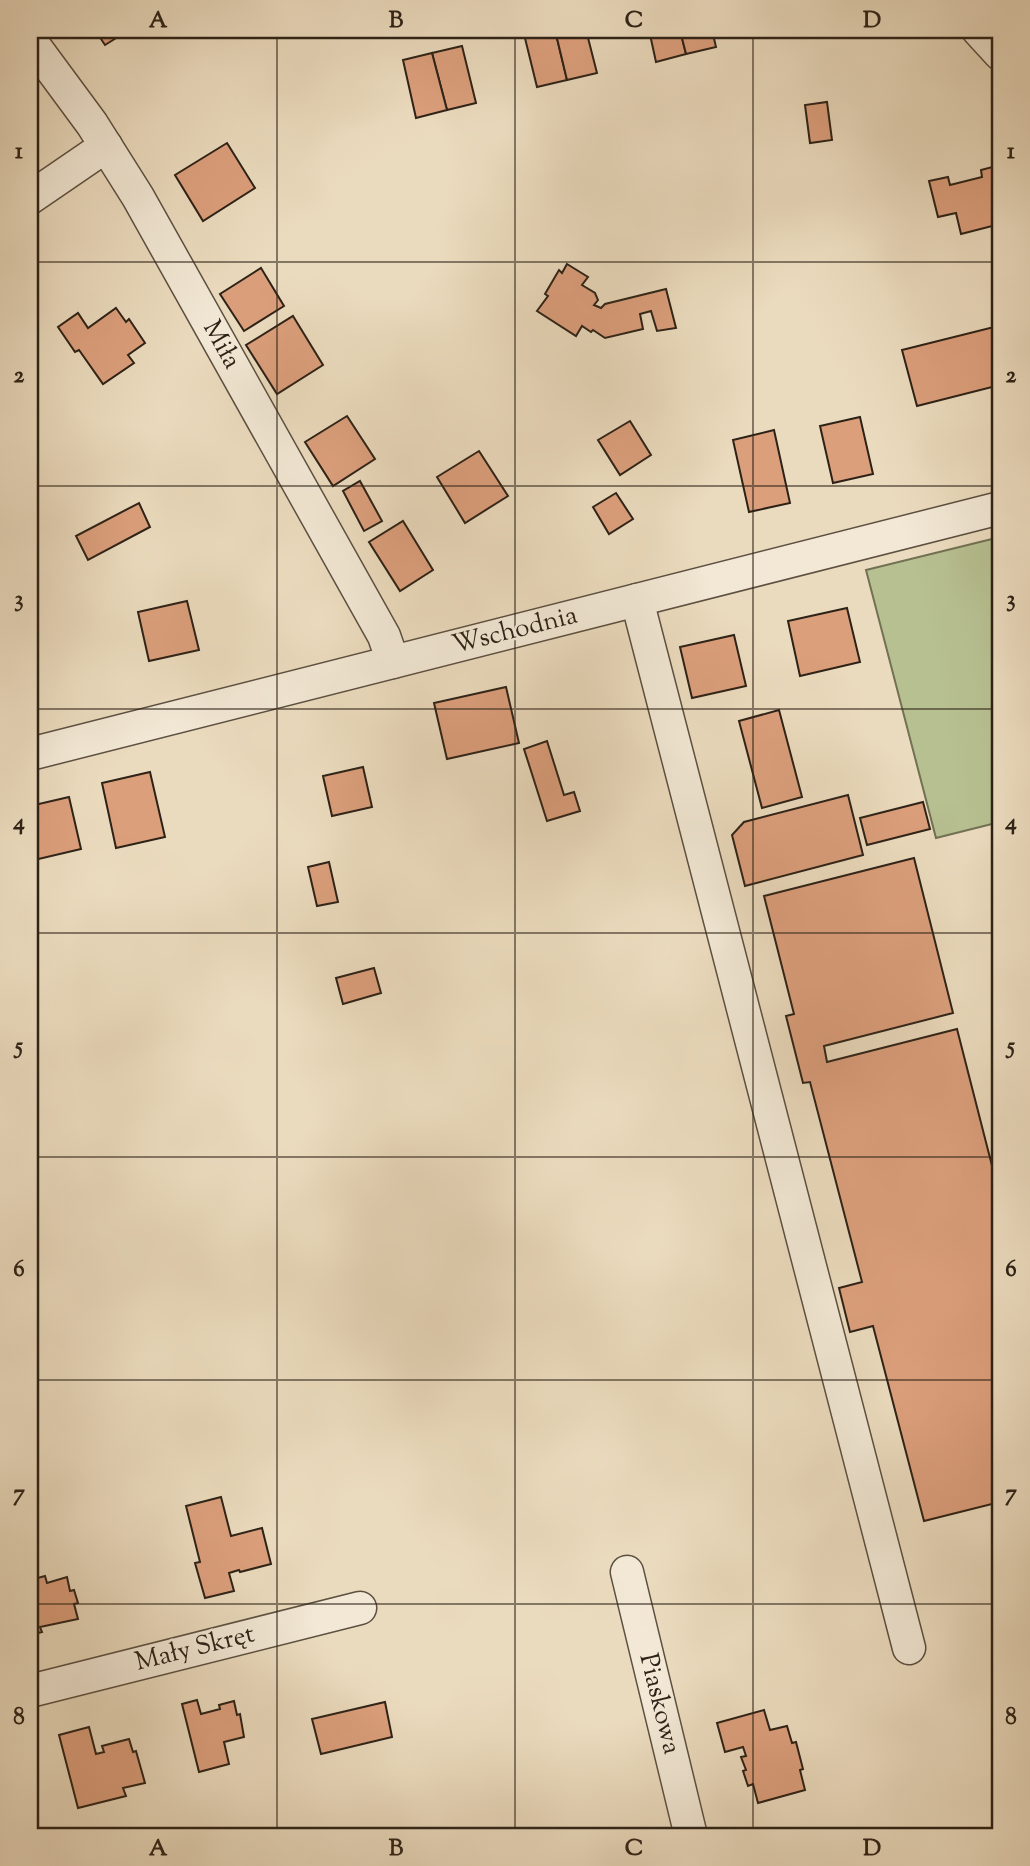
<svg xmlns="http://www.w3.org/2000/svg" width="1030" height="1866" font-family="'Sorts Mill Goudy',serif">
<rect width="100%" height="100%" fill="#ebdbbe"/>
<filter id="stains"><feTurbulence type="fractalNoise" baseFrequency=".00286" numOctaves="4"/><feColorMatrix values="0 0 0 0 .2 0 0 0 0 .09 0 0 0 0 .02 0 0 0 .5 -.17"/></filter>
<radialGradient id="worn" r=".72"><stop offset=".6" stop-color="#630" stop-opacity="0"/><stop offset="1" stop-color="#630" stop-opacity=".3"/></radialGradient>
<polygon fill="#b7c091" stroke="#727154" stroke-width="2" points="1000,537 1000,822 936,838 866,570"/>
<g fill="#dc9f7c" stroke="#2d2217" stroke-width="2">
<polygon points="95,30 129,30 105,45"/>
<polygon points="523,30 555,30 567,80 537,87"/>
<polygon points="555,30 586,30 597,73 567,80"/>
<polygon points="649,30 680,30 686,54 656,62"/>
<polygon points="680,30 712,30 716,47 686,54"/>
<polygon points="462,46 476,103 447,110 432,53"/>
<polygon points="432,53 447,110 416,118 403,60"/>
<polygon points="827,102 832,140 810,143 805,105"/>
<polygon points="227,143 255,188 203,221 175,175"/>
<polygon points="1000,165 1000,224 961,234 956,213 938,217 929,181 948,177 950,185 982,177 981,170"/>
<polygon points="567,264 588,277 582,285 595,293 598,300 594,305 601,308 605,304 666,289 676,328 657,331 651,311 640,314 643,329 605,338 593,330 591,332 582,326 576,336 537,311 548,296 545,294 559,270 562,273"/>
<polygon points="261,268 284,306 244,331 220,294"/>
<polygon points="116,308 126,322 129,319 145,343 128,355 134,363 103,384 79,350 75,352 58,327 78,313 88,328"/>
<polygon points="293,316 323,365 277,394 246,345"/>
<polygon points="998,326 1000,385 917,406 902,350"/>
<polygon points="347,416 375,459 333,486 305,442"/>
<polygon points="860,417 873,474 833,483 820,426"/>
<polygon points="630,421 651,455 620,475 598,440"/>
<polygon points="774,430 790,503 749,512 733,440"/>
<polygon points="479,451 508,496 465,523 437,477"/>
<polygon points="360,481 382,521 364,531 343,491"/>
<polygon points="616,493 633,519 609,534 593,507"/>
<polygon points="139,503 150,527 88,560 76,536"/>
<polygon points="403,521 433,570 400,591 369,542"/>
<polygon points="187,601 199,650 149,661 138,612"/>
<polygon points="847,608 860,662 800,676 788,621"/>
<polygon points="734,635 746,686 692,698 680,647"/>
<polygon points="506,687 519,743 447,759 434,703"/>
<polygon points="779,710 802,797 762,808 739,721"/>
<polygon points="547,741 564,795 574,792 580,811 547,821 524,749"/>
<polygon points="363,767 372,807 332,816 323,776"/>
<polygon points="150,772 165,837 116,848 102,783"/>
<polygon points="848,795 863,855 745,886 732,835 744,822"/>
<polygon points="69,797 81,849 30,861 30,806"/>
<polygon points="923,802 930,829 867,845 860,818"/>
<polygon points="914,858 953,1013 824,1046 827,1062 957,1029 1000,1197 1000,1502 924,1521 873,1326 850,1332 839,1288 862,1282 810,1082 803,1083 786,1016 794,1014 764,896"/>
<polygon points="329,862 338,902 317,906 308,867"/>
<polygon points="374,968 381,993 343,1004 336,978"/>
<polygon points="221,1497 231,1536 262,1528 271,1564 240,1572 239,1570 229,1573 234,1591 205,1598 195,1563 200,1562 186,1506"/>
<polygon points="45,1576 47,1583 67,1577 70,1591 74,1590 78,1603 74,1604 78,1619 40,1627 42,1632 30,1635 30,1580"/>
<polygon points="197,1700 201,1714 220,1709 219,1705 234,1701 237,1715 240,1714 244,1737 224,1742 229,1764 199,1772 182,1704"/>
<polygon points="385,1702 392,1737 321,1754 312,1719"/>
<polygon points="764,1710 770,1730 787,1726 792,1743 796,1742 803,1769 800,1770 805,1790 758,1803 753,1784 748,1786 743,1771 746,1770 741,1757 746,1756 743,1747 725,1752 717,1723"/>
<polygon points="89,1727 96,1754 104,1752 102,1746 129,1739 133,1752 136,1751 145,1783 123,1788 126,1796 78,1808 59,1735"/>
</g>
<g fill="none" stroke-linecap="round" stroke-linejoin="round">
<defs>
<g id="minor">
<polyline points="978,30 1000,54"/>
<polyline points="30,40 92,124 138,197 384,636 393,662"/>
<polyline points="30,198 106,146"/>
<polyline points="637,600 909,1648"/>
<polyline points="30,754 1000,508"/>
<polyline points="627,1572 691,1836"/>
<polyline points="30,1691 360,1608"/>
</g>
</defs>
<use href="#minor" stroke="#5c5041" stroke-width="35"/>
<use href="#minor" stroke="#f2e8d5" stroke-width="32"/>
</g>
<path fill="none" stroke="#2d2217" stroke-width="2" stroke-opacity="0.55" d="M277,30V1836M515,30V1836M753,30V1836M30,262H1000M30,486H1000M30,709H1000M30,933H1000M30,1157H1000M30,1380H1000M30,1604H1000"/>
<g text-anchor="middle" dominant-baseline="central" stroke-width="5" stroke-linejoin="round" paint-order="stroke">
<g font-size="26" fill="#2d2217" stroke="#f2e8d5">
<text transform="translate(221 345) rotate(61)">Miła</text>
<text transform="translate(515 631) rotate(-14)">Wschodnia</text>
<text transform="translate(195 1649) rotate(-14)">Mały Skręt</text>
<text transform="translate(659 1704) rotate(76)">Piaskowa</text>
</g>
</g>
<rect width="1030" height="1866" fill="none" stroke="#ebdbbe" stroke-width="77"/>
<rect x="38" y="38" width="954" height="1790" fill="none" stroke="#2d2217" stroke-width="2.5"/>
<g font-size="23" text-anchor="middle" font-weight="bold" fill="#2d2217">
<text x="158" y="27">A</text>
<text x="396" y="27">B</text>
<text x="634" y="27">C</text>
<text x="872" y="27">D</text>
<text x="19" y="158">1</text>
<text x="1011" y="158">1</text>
<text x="19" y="382">2</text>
<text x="1011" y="382">2</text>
<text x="19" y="606">3</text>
<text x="1011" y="606">3</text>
<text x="19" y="829">4</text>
<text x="1011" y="829">4</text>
<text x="19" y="1053">5</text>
<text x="1011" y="1053">5</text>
<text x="19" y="1276">6</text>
<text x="1011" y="1276">6</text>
<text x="19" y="1500">7</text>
<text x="1011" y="1500">7</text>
<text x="19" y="1724">8</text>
<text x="1011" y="1724">8</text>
<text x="158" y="1855">A</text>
<text x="396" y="1855">B</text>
<text x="634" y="1855">C</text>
<text x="872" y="1855">D</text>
</g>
<rect width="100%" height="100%" filter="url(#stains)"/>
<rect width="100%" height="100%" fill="url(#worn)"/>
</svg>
